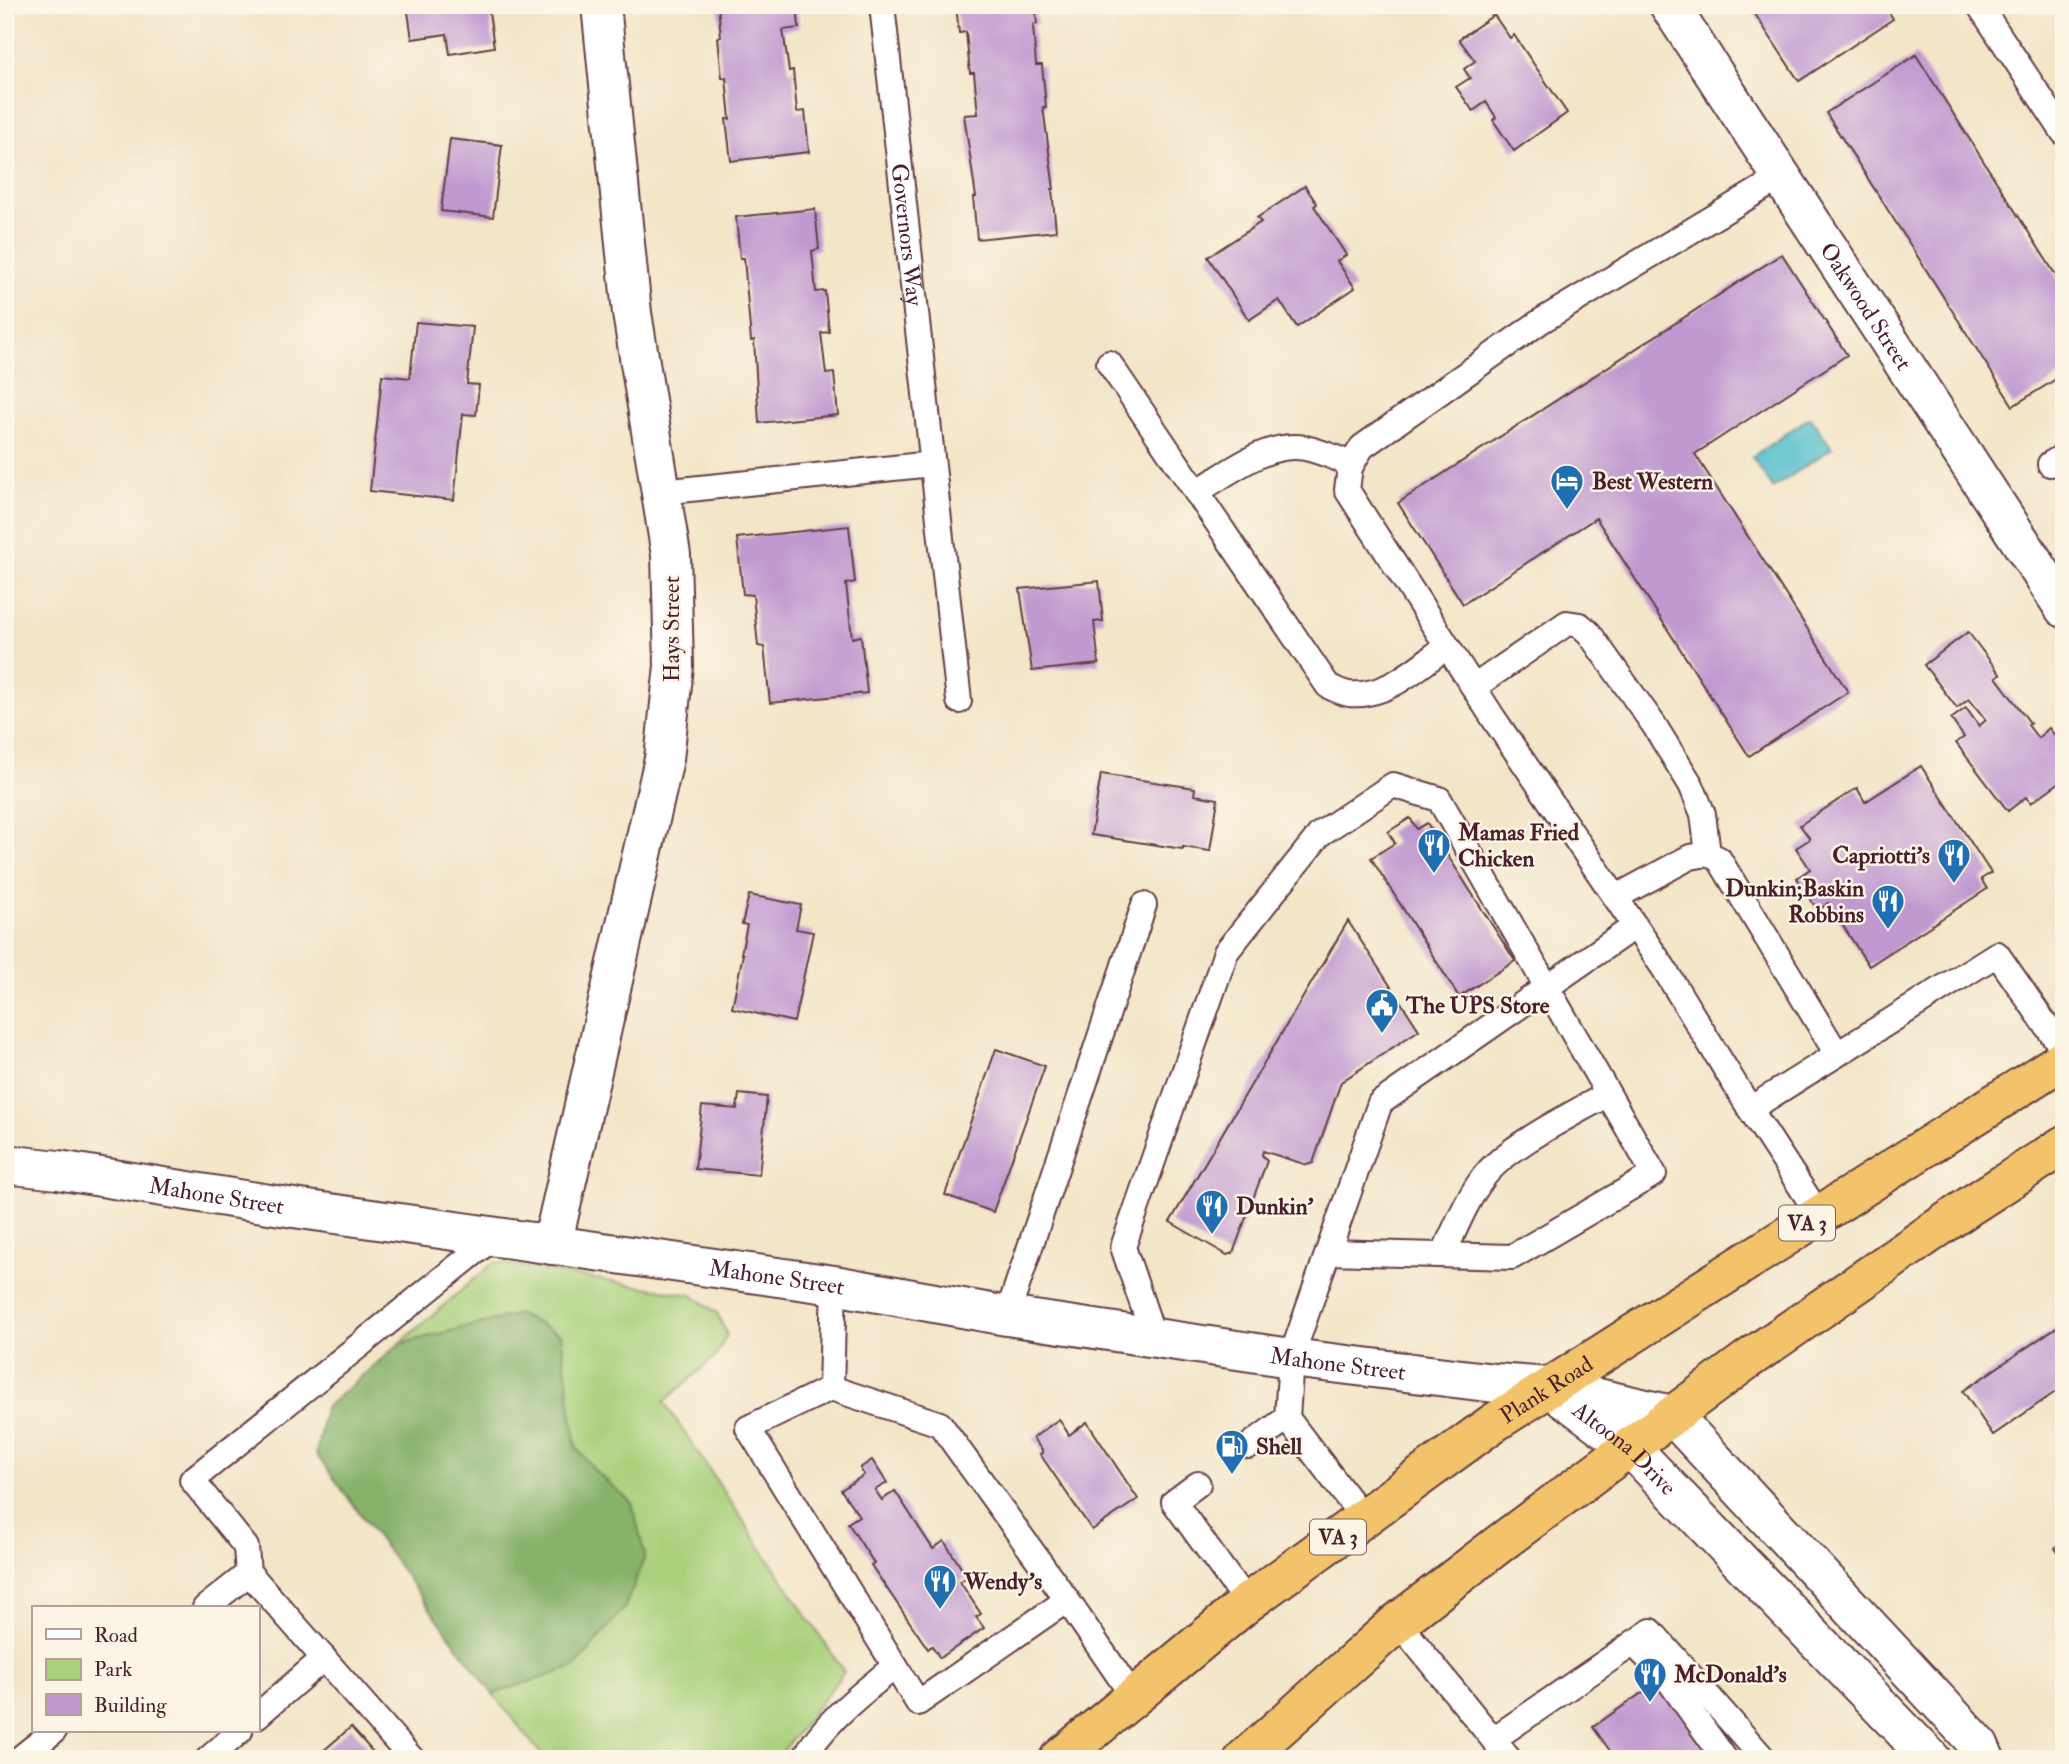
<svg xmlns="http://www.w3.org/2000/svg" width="2069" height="1764" font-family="'IM FELL Double Pica',serif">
<rect width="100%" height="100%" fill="#fcf5e5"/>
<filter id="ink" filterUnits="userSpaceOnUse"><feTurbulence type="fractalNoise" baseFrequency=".0143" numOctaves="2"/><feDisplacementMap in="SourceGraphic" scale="14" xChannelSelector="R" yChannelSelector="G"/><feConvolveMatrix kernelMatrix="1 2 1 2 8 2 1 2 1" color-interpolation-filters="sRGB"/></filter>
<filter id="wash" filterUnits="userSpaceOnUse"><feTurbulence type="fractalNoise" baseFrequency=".00686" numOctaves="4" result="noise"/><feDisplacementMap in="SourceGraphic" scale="28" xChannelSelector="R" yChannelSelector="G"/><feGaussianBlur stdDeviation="1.57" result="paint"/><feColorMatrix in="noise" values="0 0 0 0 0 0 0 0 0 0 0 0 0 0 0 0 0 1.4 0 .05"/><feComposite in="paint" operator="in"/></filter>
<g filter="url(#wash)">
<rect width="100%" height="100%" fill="#f2e5c8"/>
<polygon fill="#a9d07b" stroke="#7a7853" stroke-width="2" points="494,1262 692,1295 717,1313 727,1335 715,1357 664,1402 844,1672 777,1759 545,1759 493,1694 574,1667 632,1503 596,1472 576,1447 561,1335 519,1314 399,1344"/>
<polygon fill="#86b26b" stroke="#68684b" stroke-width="2" points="519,1314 561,1335 576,1447 596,1472 632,1503 645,1556 625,1607 575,1667 493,1694 316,1454 325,1408 399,1344"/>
<polygon fill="#53bfcd" stroke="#4e6f7c" stroke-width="2" points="1810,417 1832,448 1773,488 1752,457"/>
<g id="blocks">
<g fill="#c099d0">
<polygon points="407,5 488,5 494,47 450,54 447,34 412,39"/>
<polygon points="718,5 797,5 799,28 783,30 789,71 793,70 797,112 805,111 809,152 731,161 726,119 730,119 726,78 722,78 718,37 721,37"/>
<polygon points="956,5 1035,5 1037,24 1033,25 1036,65 1042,65 1046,107 1043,107 1054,189 1052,189 1056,231 977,239 973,197 976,197 964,115 978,114 974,73 970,73 966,32 959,33"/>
<polygon points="1749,5 1885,5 1893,19 1799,81"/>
<polygon points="1494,15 1510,38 1514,35 1567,113 1514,151 1493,120 1496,117 1486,102 1473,111 1456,87 1470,78 1464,69 1475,61 1459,39"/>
<polygon points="1916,55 2064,288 2064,374 2013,406 1826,113"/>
<polygon points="450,139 502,145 493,217 441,211"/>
<polygon points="1305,186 1317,204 1314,206 1343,250 1346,255 1337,261 1355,288 1297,327 1279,300 1249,320 1208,257 1261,222 1257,218"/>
<polygon points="815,209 819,249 812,251 816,292 825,291 829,332 821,333 826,374 834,373 838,415 759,423 754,340 751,341 744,258 740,258 736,217"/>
<polygon points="1782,254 1847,355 1695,454 1848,692 1749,756 1596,518 1463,604 1398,503"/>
<polygon points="416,322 473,327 467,384 479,385 476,415 463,414 454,500 370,491 382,375 410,378"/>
<polygon points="849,526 855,582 846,584 852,638 861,636 867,693 770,703 764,647 758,646 753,595 743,594 737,538"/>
<polygon points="1099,581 1103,621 1094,622 1099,664 1032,671 1020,589"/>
<polygon points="1968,632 2000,674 1996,677 2030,723 2028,725 2038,738 2049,728 2064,748 2064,779 2031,803 2026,797 2008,811 1956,743 1964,737 1951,719 1966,708 1979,726 1986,720 1969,699 1957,708 1924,665"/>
<polygon points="1921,766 1991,873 1981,879 1987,889 1869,966 1828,903 1818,911 1797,878 1810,869 1796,848 1810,839 1800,825 1857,788 1865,802"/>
<polygon points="1101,774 1195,788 1194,795 1218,799 1210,851 1183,847 1183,849 1091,835"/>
<polygon points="1410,818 1417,829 1427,823 1515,961 1459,997 1371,858 1395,843 1388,832"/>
<polygon points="749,895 801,905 796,929 813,932 794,1022 732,1008 743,954 741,954 747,925 742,924"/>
<polygon points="1348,921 1419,1030 1341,1082 1313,1163 1307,1165 1263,1151 1262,1155 1267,1161 1233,1253 1227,1255 1170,1222"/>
<polygon points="996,1049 1045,1066 993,1212 945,1195"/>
<polygon points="739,1094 767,1097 759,1175 695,1169 702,1106 737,1109"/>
<polygon points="2064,1322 2064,1386 1993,1435 1963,1391"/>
<polygon points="1059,1419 1069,1435 1087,1422 1138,1499 1092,1530 1040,1454 1043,1452 1033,1438"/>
<polygon points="872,1460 887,1483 875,1490 882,1500 895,1491 933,1549 944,1541 967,1577 960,1582 981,1614 976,1617 984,1628 940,1658 932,1646 928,1649 871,1565 874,1563 848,1523 859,1516 841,1490 864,1475 860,1468"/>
<polygon points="2064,1542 2064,1561 2055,1548"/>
<polygon points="1659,1681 1712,1759 1616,1759 1593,1727"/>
<polygon points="351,1727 379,1759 314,1759"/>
</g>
</g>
</g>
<g filter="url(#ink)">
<use href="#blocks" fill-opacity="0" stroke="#633d43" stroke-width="2"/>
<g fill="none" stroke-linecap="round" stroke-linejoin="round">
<defs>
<g id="service">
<path id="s1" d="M882,5L959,701"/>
<polyline points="1979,5 2064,133"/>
<polyline points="1781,177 1541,321 1362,447 1350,467 1347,490 1494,719 1663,967 1750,1109 1819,1215"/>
<path d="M1109,363L1328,686C1334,689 1342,693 1349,694C1387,698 1419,666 1447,646"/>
<polyline points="2050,464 2064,456"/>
<polyline points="661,492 932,464"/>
<path d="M1196,492C1228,474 1266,441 1305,448C1321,451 1337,459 1352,464"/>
<polyline points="1474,687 1567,623 1580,625 1589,633 1654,725 1691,785 1703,814 1708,854"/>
<polyline points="1616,897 1690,857 1708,854 1719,859 1837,1054"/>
<polyline points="1750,1109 1997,954 2064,1051"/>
<path d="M1443,1255C1455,1229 1466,1201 1483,1178C1505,1147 1573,1114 1608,1094"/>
<polyline points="1007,1316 1144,905"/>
<polyline points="1154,1338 1123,1247 1226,952 1320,834 1393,785 1439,799 1654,1174 1512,1257 1328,1252"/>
<polygon points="831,1388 940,1424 1067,1600 918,1703 748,1428"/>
<polyline points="831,1388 834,1285"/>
<polyline points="1287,1418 1363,1518"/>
<polyline points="1249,1446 1287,1418 1291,1358 1380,1103 1635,926"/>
<polyline points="1198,1484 1174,1502 1247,1603"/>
<polyline points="248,1574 246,1547 192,1480 494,1237"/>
<polyline points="1067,1600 1134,1698"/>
<polyline points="205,1608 249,1573 412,1759"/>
<polyline points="1398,1622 1509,1759"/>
<polyline points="1633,1643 1667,1678 1725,1759"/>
<polyline points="257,1716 324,1658"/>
<polyline points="1495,1738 1651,1631 1764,1759"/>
<polyline points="19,1759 54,1731"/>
<polyline points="208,1759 240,1731"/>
<path d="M804,1759C824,1721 863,1693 895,1666"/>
</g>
<g id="minor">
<path id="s2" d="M1669,5L2064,608"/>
<path id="s3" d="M5,1164L58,1170L294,1208L834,1285L1007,1316L1291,1358L1495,1383L1550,1387L1672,1415L1979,1745L1985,1759"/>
<polyline points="552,1245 664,759 674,666 671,555 632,313 601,5"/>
<path id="s4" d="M1560,1395L1630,1447L1931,1759"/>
</g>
<g id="trunk">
<path id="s5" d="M1059,1759L1247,1603L1492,1424L2064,1059"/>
<polyline points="1244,1759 1398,1622 1503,1541 1747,1360 1971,1205 2064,1145"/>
</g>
</defs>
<use href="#service" stroke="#633d43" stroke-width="28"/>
<use href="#minor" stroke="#633d43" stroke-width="42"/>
<use href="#trunk" stroke="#633d43" stroke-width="42"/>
<use href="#service" stroke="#fff" stroke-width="24"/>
<use href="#minor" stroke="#fff" stroke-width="38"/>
<use href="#trunk" stroke="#f2c36a" stroke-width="38"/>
</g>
</g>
<defs>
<symbol id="hotel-pin" viewBox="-11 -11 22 30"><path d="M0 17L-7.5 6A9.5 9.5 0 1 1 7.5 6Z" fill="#1f6fb2" stroke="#fcf5e5"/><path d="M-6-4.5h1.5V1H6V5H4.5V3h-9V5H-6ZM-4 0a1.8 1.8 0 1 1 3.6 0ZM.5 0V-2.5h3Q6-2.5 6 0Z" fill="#fff"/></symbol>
<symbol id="restaurant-pin" viewBox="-11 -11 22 30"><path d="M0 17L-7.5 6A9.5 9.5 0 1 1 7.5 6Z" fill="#1f6fb2" stroke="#fcf5e5"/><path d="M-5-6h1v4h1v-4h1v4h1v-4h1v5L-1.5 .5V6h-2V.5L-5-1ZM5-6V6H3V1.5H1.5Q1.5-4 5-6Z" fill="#fff"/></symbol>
<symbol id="civic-pin" viewBox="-11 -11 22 30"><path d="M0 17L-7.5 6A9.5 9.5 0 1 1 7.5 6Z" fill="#1f6fb2" stroke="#fcf5e5"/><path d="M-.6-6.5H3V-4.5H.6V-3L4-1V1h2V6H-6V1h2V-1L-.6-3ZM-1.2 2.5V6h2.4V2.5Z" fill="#fff"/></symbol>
<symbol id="fuel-pin" viewBox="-11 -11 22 30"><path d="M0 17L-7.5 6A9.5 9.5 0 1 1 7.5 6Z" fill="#1f6fb2" stroke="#fcf5e5"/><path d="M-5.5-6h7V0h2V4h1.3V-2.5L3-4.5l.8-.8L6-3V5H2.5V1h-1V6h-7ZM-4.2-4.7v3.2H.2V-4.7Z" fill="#fff"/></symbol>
</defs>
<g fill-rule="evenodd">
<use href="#hotel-pin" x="1548" y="462" width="38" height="52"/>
<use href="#restaurant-pin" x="1415" y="826" width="38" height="52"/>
<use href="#restaurant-pin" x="1935" y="836" width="38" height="52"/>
<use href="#restaurant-pin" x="1869" y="882" width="38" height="52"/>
<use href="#civic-pin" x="1363" y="986" width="38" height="52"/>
<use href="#restaurant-pin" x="1193" y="1187" width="38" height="52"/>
<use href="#fuel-pin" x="1213" y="1427" width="38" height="52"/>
<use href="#restaurant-pin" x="921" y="1562" width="38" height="52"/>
<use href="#restaurant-pin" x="1631" y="1655" width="38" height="52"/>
</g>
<g text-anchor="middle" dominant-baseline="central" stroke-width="5" stroke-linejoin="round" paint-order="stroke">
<g fill="#fcf5e5" stroke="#7f5f63" stroke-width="2">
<rect x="1779" y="1205.5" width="56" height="35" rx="5"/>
<rect x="1310" y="1519.5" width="56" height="35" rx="5"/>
</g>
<g font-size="21" font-weight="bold" fill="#4a1f2b">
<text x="1807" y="1223">VA 3</text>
<text x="1338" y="1537">VA 3</text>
</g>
<g font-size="23" fill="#4a1f2b" stroke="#fcf5e5">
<text stroke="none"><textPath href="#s1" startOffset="231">Governors Way</textPath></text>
<text stroke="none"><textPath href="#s2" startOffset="360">Oakwood Street</textPath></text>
<text transform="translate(671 629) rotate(-90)">Hays Street</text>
<text stroke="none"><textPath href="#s3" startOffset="214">Mahone Street</textPath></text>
<text stroke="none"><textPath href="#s3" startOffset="780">Mahone Street</textPath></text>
<text stroke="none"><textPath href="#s3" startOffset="1348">Mahone Street</textPath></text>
<text stroke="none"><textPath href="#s5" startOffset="612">Plank Road</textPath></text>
<text stroke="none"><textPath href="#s4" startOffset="84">Altoona Drive</textPath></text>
</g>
<g font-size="23" font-weight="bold" fill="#4a1f2b" stroke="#fcf5e5" text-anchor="start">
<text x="1592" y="481">Best Western</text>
<text x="1458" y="832">Mamas Fried<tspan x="1458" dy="26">Chicken</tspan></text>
<text x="1930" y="855" text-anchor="end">Capriotti's</text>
<text x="1864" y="888" text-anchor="end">Dunkin;Baskin<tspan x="1864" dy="26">Robbins</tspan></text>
<text x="1406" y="1005">The UPS Store</text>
<text x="1236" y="1206">Dunkin'</text>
<text x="1256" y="1446">Shell</text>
<text x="964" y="1581">Wendy's</text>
<text x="1674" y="1674">McDonald's</text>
</g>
</g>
<rect width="2069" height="1764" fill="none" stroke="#fcf5e5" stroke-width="28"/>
<rect x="32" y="1606" width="228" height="126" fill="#fcf5e5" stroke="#b59f9b" stroke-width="2"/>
<rect x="46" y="1629" width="35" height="10" fill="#ffffff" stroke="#b59f9b" stroke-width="2"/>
<text x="94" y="1642" font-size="21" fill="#4a1f2b">Road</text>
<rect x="46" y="1659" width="35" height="21" fill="#a9d07b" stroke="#b59f9b" stroke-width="2"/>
<text x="94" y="1676" font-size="21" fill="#4a1f2b">Park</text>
<rect x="46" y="1694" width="35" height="21" fill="#c099d0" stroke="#b59f9b" stroke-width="2"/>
<text x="94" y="1712" font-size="21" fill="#4a1f2b">Building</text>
</svg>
